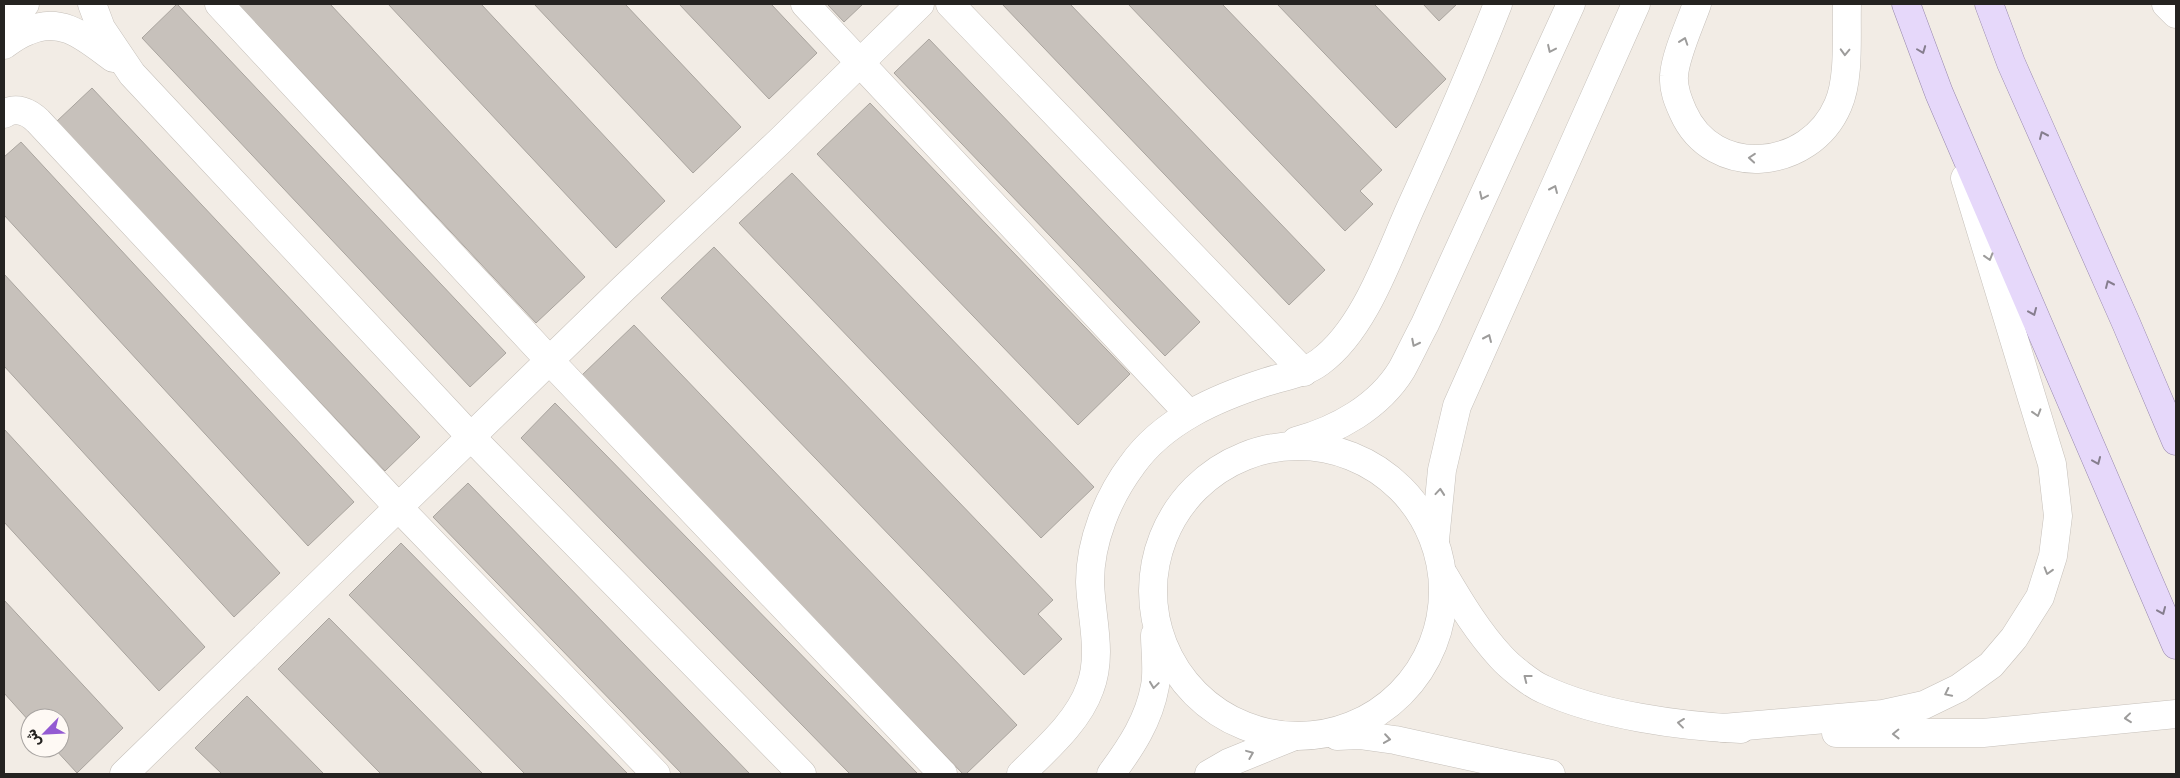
<svg xmlns="http://www.w3.org/2000/svg" width="2180" height="778" font-family="Rubik,'Noto Sans Arabic',sans-serif">
<rect width="100%" height="100%" fill="#f2ece5"/>
<g fill="#c7c1bb" stroke="#a9a49e">
<polygon points="177,4 506,353 470,387 142,38"/>
<polygon points="238,4 330,4 585,277 536,323"/>
<polygon points="388,4 481,4 665,201 616,248"/>
<polygon points="534,4 625,4 741,127 693,173"/>
<polygon points="679,4 771,4 817,53 769,99"/>
<polygon points="827,4 863,4 844,22"/>
<polygon points="1002,4 1070,4 1325,270 1289,305"/>
<polygon points="1128,4 1222,4 1382,170 1360,191 1373,204 1345,231"/>
<polygon points="1277,4 1374,4 1446,79 1396,128"/>
<polygon points="1423,4 1457,4 1439,21"/>
<polygon points="929,39 1200,322 1165,356 894,73"/>
<polygon points="92,88 420,437 385,471 56,122"/>
<polygon points="870,103 1130,374 1078,425 817,154"/>
<polygon points="21,142 354,502 308,546 4,215 4,157"/>
<polygon points="792,173 1094,487 1041,538 739,223"/>
<polygon points="714,247 1053,600 1038,614 1062,639 1024,675 661,298"/>
<polygon points="4,274 280,573 234,617 4,366"/>
<polygon points="634,325 1017,725 966,774 963,774 581,376"/>
<polygon points="555,403 918,774 850,774 521,438"/>
<polygon points="4,429 205,647 159,691 4,522"/>
<polygon points="468,483 750,774 682,774 433,517"/>
<polygon points="401,543 628,774 525,774 349,595"/>
<polygon points="4,600 123,728 77,773 54,748 60,748 60,718 30,718 30,722 4,693"/>
<polygon points="329,618 483,774 381,774 278,669"/>
<polygon points="247,696 324,774 222,774 195,748"/>
</g>
<g fill="none" stroke-linecap="round" stroke-linejoin="round">
<defs>
<g id="minor">
<polyline points="92,4 101,28 132,74 471,437 802,774"/>
<polyline points="219,4 550,361 943,774"/>
<polyline points="805,4 1189,414"/>
<polyline points="950,4 1304,372"/>
<path d="M1697,4C1690,24 1675,56 1674,76C1673,89 1678,101 1683,112C1713,180 1810,171 1838,105C1850,78 1846,34 1847,4"/>
<polyline points="2166,4 2176,14"/>
<polyline points="4,24 25,4"/>
<path d="M4,45C11,40 19,34 28,31C62,15 87,39 113,58"/>
<path d="M4,114C16,106 29,112 38,121L398,507L656,774"/>
<path d="M1296,441C1337,430 1379,407 1402,369C1410,354 1417,339 1425,324L1571,4"/>
<circle cx="1298" cy="591" r="145"/>
<polyline points="1435,540 1442,470 1457,406 1636,4"/>
<path d="M1444,575C1461,604 1478,632 1501,657C1509,666 1531,684 1543,689C1598,715 1680,726 1741,729"/>
<polyline points="1723,728 1883,714 1924,705 1959,688 1991,665 2014,638 2040,597 2053,556 2058,516 2052,464 1965,178"/>
<polyline points="1836,733 1983,733 2176,714"/>
<polyline points="1337,736 1359,735 1395,740 1551,774"/>
<polyline points="124,774 624,288 781,140 920,4"/>
<path d="M1021,774C1046,749 1078,722 1090,688C1103,654 1091,617 1090,582C1090,541 1108,497 1132,465C1163,421 1216,398 1266,382C1284,376 1304,374 1320,362C1364,330 1388,258 1410,209C1441,141 1471,73 1498,4"/>
<path d="M1111,774C1131,747 1149,720 1155,686C1158,670 1155,651 1155,635"/>
<polyline points="1209,774 1228,763 1292,737"/>
</g>
<g id="major">
<polyline points="1906,4 1939,93 2176,645"/>
<polyline points="1989,4 2011,63 2126,323 2176,441"/>
</g>
</defs>
<use href="#minor" stroke="#c6c0ba" stroke-width="29"/>
<use href="#major" stroke="#9788ac" stroke-width="29"/>
<use href="#minor" stroke="#fff" stroke-width="28"/>
<use href="#major" stroke="#e6d8fa" stroke-width="28"/>
</g>
<defs><path id="oneway-chevron" d="M-2-3.5L2.5 0L-2 3.5" fill="none" stroke-width="1.6" stroke-linecap="round" stroke-linejoin="round" transform="scale(1.25)"/></defs>
<g stroke="#9d9c9b">
<use href="#oneway-chevron" transform="translate(1684 41) rotate(-71)"/>
<use href="#oneway-chevron" transform="translate(1551 49) rotate(115)"/>
<use href="#oneway-chevron" transform="translate(1845 52) rotate(92)"/>
<use href="#oneway-chevron" transform="translate(1752 158) rotate(-175)"/>
<use href="#oneway-chevron" transform="translate(1554 189) rotate(-66)"/>
<use href="#oneway-chevron" transform="translate(1483 196) rotate(115)"/>
<use href="#oneway-chevron" transform="translate(1989 257) rotate(73)"/>
<use href="#oneway-chevron" transform="translate(1488 338) rotate(-66)"/>
<use href="#oneway-chevron" transform="translate(1415 343) rotate(117)"/>
<use href="#oneway-chevron" transform="translate(2037 413) rotate(73)"/>
<use href="#oneway-chevron" transform="translate(1440 492) rotate(-85)"/>
<use href="#oneway-chevron" transform="translate(2048 571) rotate(107)"/>
<use href="#oneway-chevron" transform="translate(1527 678) rotate(-142)"/>
<use href="#oneway-chevron" transform="translate(1154 685) rotate(98)"/>
<use href="#oneway-chevron" transform="translate(1948 693) rotate(154)"/>
<use href="#oneway-chevron" transform="translate(2128 718) rotate(174)"/>
<use href="#oneway-chevron" transform="translate(1681 723) rotate(-173)"/>
<use href="#oneway-chevron" transform="translate(1896 734) rotate(179)"/>
<use href="#oneway-chevron" transform="translate(1387 739) rotate(8)"/>
<use href="#oneway-chevron" transform="translate(1250 754) rotate(-22)"/>
</g>
<g stroke="#867e8e">
<use href="#oneway-chevron" transform="translate(1922 50) rotate(69)"/>
<use href="#oneway-chevron" transform="translate(2043 135) rotate(-114)"/>
<use href="#oneway-chevron" transform="translate(2109 284) rotate(-114)"/>
<use href="#oneway-chevron" transform="translate(2033 312) rotate(67)"/>
<use href="#oneway-chevron" transform="translate(2097 461) rotate(67)"/>
<use href="#oneway-chevron" transform="translate(2162 611) rotate(67)"/>
</g>
<rect width="2180" height="778" fill="none" stroke="#252321" stroke-width="10"/>
<g transform="translate(45 733) rotate(246)"><circle r="24" fill="#fef9f4" stroke="#a7a3a0"/>
<path d="M0-4L9 19L0 12L-9 19Z" fill="#935ad2"/>
<text y="-8" font-size="14" font-weight="bold" text-anchor="middle" fill="#252321">ش</text>
</g>
</svg>
